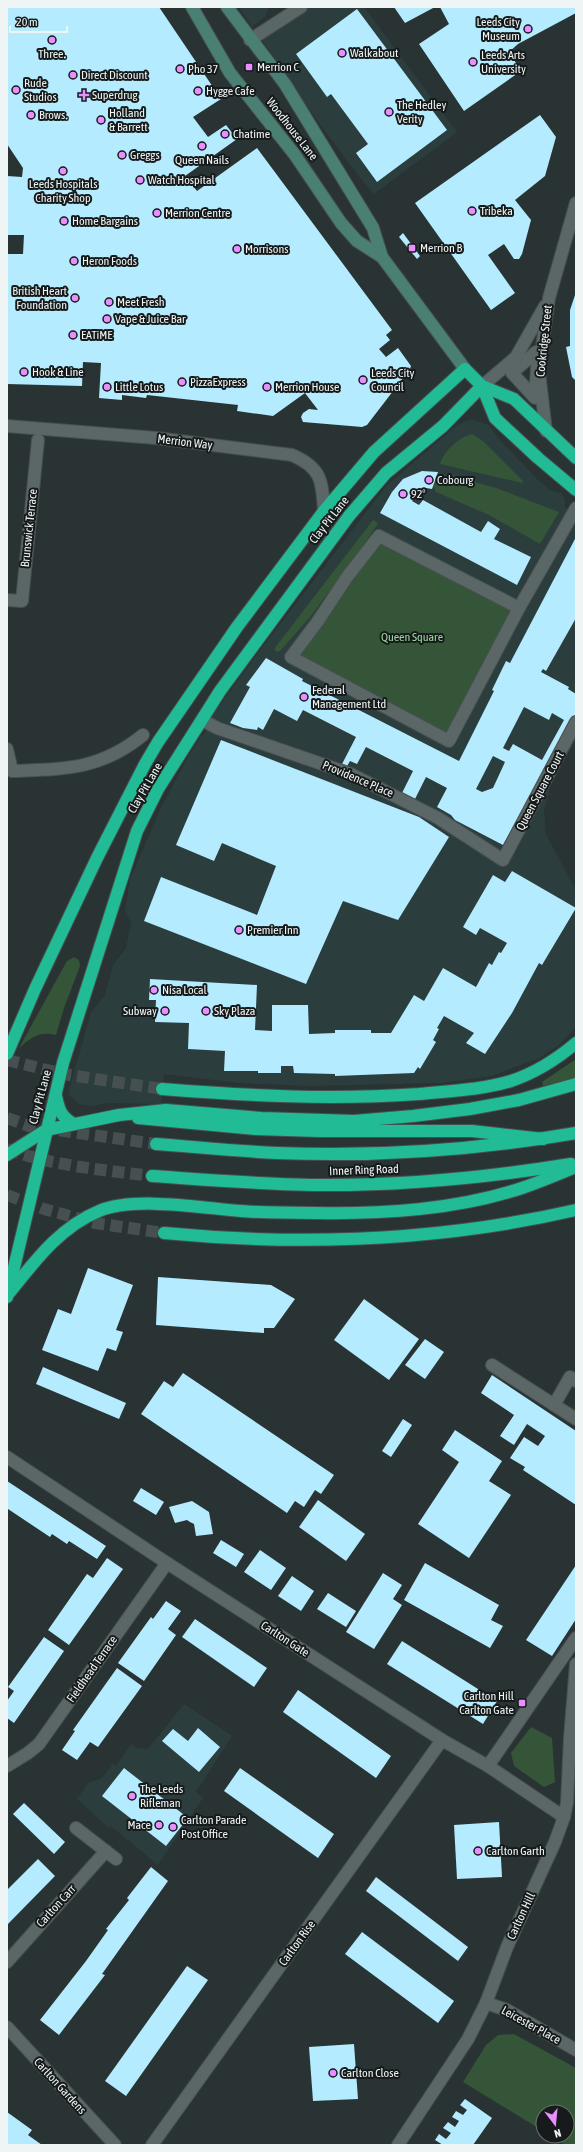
<svg xmlns="http://www.w3.org/2000/svg" width="583" height="2152" font-family="'Asap Condensed',sans-serif">
<rect width="100%" height="100%" fill="#293333"/>
<g fill="#2b3d3d">
<polygon points="239,7 269,7 265,17 252,27"/>
<polygon points="304,7 364,7 457,132 374,194 357,174 280,70 263,41 264,37"/>
<polygon points="471,419 489,425 498,438 535,477 550,490 561,493 565,499 565,507 576,513 576,739 551,785 544,810 546,834 576,890 576,1027 559,1045 539,1058 492,1076 441,1083 309,1086 239,1083 164,1074 161,1104 109,1103 92,1106 79,1104 68,1094 91,1012 105,995 113,965 126,948 131,923 125,911 130,879 160,810 185,762 200,737 205,733 212,716 254,658 386,486 457,425"/>
<polygon points="184,1704 232,1736 196,1792 203,1798 158,1865 111,1826 109,1828 77,1799 88,1783 102,1778 113,1764 116,1766 131,1744 137,1748 148,1749"/>
</g>
<g fill="#345537">
<path d="M472,434L483,441L523,481L522,483L440,464C443,452 459,437 472,434Z"/>
<polygon points="451,475 496,488 559,512 540,544 489,515 436,492 433,486 437,476"/>
<polygon points="373,520 378,523 369,537 311,616 280,651 277,652 274,649"/>
<polygon points="379,536 519,608 449,741 291,657"/>
<path d="M74,957L79,960L80,966L64,1008L56,1035C39,1031 32,1037 19,1048L67,961Z"/>
<polygon points="576,1059 576,1078 543,1086 542,1082"/>
<polygon points="531,1727 552,1738 555,1782 544,1787 514,1766 511,1753"/>
<polygon points="514,2034 576,2068 576,2145 565,2145 551,2136 567,2136 567,2112 543,2112 543,2131 463,2082 486,2045 498,2035"/>
</g>
<g fill="#b4ebfe" fill-rule="evenodd">
<polygon points="7,7 159,7 221,99 193,117 208,137 226,125 237,139 185,176 197,191 257,148 392,330 386,335 390,340 379,349 386,357 398,348 411,366 410,369 367,425 362,427 303,422 301,417 303,413 309,409 318,410 305,393 273,416 237,411 238,405 147,395 146,398 122,395 122,400 99,398 101,363 83,362 82,386 7,384 7,254 23,254 24,235 7,235 7,176 22,177 23,168 7,144"/>
<polygon points="394,7 435,7 405,23"/>
<polygon points="440,7 576,7 576,13 518,44 509,52 521,71 464,111 419,44 449,24"/>
<polygon points="357,9 447,130 377,182 356,153 368,144 331,94 327,97 296,54"/>
<polygon points="540,115 556,137 545,176 515,200 531,220 522,254 519,259 514,259 504,244 488,255 515,293 491,310 415,203"/>
<polygon points="403,233 420,256 417,259 399,237"/>
<polygon points="576,292 576,381 572,377 566,347 570,346 570,310"/>
<polygon points="422,471 438,472 432,489 426,488 419,491 412,501 419,505 423,500 481,532 488,521 500,529 494,539 531,557 517,585 380,513 392,492 403,479"/>
<path d="M576,537V618L546,671L543,669L541,672L569,687L568,689L576,694V715L503,845L455,820L451,815L437,807L447,788L426,777L415,799L402,793L413,771L366,747L357,764L350,761L346,768L341,766L356,737L303,710L297,721L274,709L263,730L258,727L257,730L243,728L230,723L250,687L246,685L266,658L303,679L302,681L459,761L494,691L492,690L506,661L510,663ZM524,707L549,720L552,713L564,720L542,760L513,744L509,751L503,748ZM493,756L505,762L493,788L482,792L476,789Z"/>
<polygon points="221,740 419,817 449,837 398,920 343,901 306,984 144,921 161,877 257,915 276,866 222,843 214,861 176,845"/>
<polygon points="512,871 576,908 542,965 539,963 512,1013 485,1054 466,1043 474,1033 444,1016 437,1028 439,1029 433,1040 436,1042 420,1069 418,1067 414,1073 335,1076 335,1074 294,1073 293,1066 281,1066 281,1073 258,1073 258,1071 224,1071 225,1051 188,1049 189,1023 155,1022 156,1000 149,1000 150,979 257,985 255,1030 272,1031 272,1005 308,1005 309,1034 335,1033 335,1030 371,1030 371,1033 391,1033 414,995 424,1001 443,968 476,987 489,963 492,965 499,952 501,953 507,943 480,928 476,935 463,927 493,875 505,882"/>
<polygon points="88,1268 133,1285 116,1330 123,1332 116,1351 107,1348 98,1371 42,1350 58,1309 71,1314"/>
<polygon points="158,1277 271,1285 295,1299 274,1328 264,1328 264,1333 156,1325"/>
<polygon points="364,1299 419,1339 389,1380 334,1340"/>
<polygon points="425,1339 444,1352 425,1379 405,1365"/>
<polygon points="43,1367 126,1403 119,1419 36,1384"/>
<polygon points="183,1373 334,1475 321,1494 315,1490 304,1507 295,1501 287,1513 141,1414 164,1381 173,1387"/>
<polygon points="492,1375 576,1431 576,1505 523,1470 525,1467 510,1458 524,1437 538,1446 545,1436 527,1424 514,1445 500,1436 514,1415 481,1393"/>
<polygon points="403,1419 412,1425 391,1457 382,1451"/>
<polygon points="455,1430 502,1461 489,1481 511,1495 469,1558 418,1524 459,1462 442,1450"/>
<polygon points="7,1481 106,1546 97,1559 69,1541 67,1544 52,1534 50,1537 8,1509 7,1512"/>
<polygon points="141,1488 164,1502 156,1515 133,1501"/>
<polygon points="318,1500 365,1534 346,1561 299,1527"/>
<polygon points="192,1501 209,1512 213,1534 196,1536 194,1524 190,1522 187,1520 175,1523 169,1507"/>
<polygon points="221,1540 244,1554 236,1567 213,1553"/>
<polygon points="260,1550 286,1568 271,1590 244,1572"/>
<polygon points="107,1558 123,1569 69,1645 48,1630 87,1574 93,1578"/>
<polygon points="425,1563 499,1605 491,1620 503,1626 490,1648 404,1600"/>
<polygon points="576,1565 576,1619 552,1656 526,1640"/>
<polygon points="383,1573 402,1585 393,1599 402,1605 374,1649 346,1632"/>
<polygon points="292,1576 314,1591 301,1611 278,1596"/>
<polygon points="328,1593 356,1611 346,1627 317,1609"/>
<polygon points="166,1601 181,1611 168,1629 176,1635 144,1681 118,1663 151,1617 153,1619"/>
<polygon points="195,1619 267,1668 254,1687 182,1637"/>
<polygon points="44,1637 64,1651 14,1723 7,1718 7,1701 14,1691 8,1687"/>
<polygon points="402,1641 497,1701 483,1724 387,1664"/>
<polygon points="117,1668 142,1686 98,1747 90,1742 77,1760 62,1750 75,1731 73,1730"/>
<polygon points="298,1690 391,1756 376,1778 283,1712"/>
<polygon points="198,1728 220,1747 199,1772 162,1741 173,1729 188,1741"/>
<polygon points="124,1768 188,1818 166,1846 102,1796"/>
<polygon points="240,1768 334,1834 318,1858 224,1791"/>
<polygon points="24,1803 65,1842 54,1854 13,1814"/>
<polygon points="499,1822 502,1877 457,1879 454,1825"/>
<polygon points="38,1859 55,1876 7,1925 7,1890"/>
<polygon points="151,1867 168,1881 102,1974 105,1975 59,2035 40,2020 86,1961 108,1930 106,1929 129,1900 127,1898"/>
<polygon points="376,1877 468,1947 458,1961 366,1891"/>
<polygon points="362,1932 454,2001 438,2023 345,1954"/>
<polygon points="187,1966 208,1980 126,2096 105,2081"/>
<polygon points="354,2044 358,2099 313,2101 309,2047"/>
<polygon points="465,2099 492,2118 473,2145 443,2145 435,2140 439,2134 446,2139 451,2133 443,2128 448,2122 455,2127 459,2121 452,2117 456,2111 463,2115 467,2110 460,2105"/>
<polygon points="7,2112 32,2130 28,2135 42,2145 7,2145"/>
</g>
<g fill="none" stroke-linecap="round" stroke-linejoin="round">
<g stroke="#475050" stroke-width="12" stroke-dasharray="12 6" stroke-linecap="butt">
<polyline points="7,1060 63,1074 162,1089"/>
<polyline points="7,1118 29,1126 156,1144"/>
<path d="M7,1149C53,1166 103,1170 152,1176"/>
<polyline points="7,1195 44,1209 95,1223 164,1233"/>
</g>
<defs>
<g id="street">
<polyline points="250,40 301,7"/>
<polygon points="536,352 538,353 535,398 512,373"/>
<polyline points="482,386 516,357 545,306"/>
<path d="M7,426L156,438L292,455C322,468 322,481 324,511"/>
<polyline points="546,431 539,372 541,355 549,298 576,203"/>
<polygon points="379,536 519,608 449,741 291,657 318,621 347,577"/>
<polyline points="7,600 22,601 38,440"/>
<polyline points="519,608 576,508"/>
<polyline points="202,720 217,728 351,774 438,818 503,860 576,722"/>
<path d="M7,749L12,771C65,769 100,770 143,735"/>
<polyline points="492,1365 576,1419"/>
<polyline points="554,1405 570,1377 576,1381"/>
<polyline points="7,1457 167,1563 442,1740 488,1766 564,1817"/>
<polyline points="7,1766 28,1753 39,1744 167,1563"/>
<polyline points="488,1766 576,1638"/>
<polyline points="76,1828 116,1859"/>
<polyline points="7,1962 106,1851"/>
<polyline points="486,2003 507,2010 576,2050"/>
<polyline points="7,2027 115,2145"/>
<polyline points="152,2145 442,1740"/>
<polyline points="398,2145 468,2039 486,2003 507,1947 555,1842 564,1817 567,1803 570,1738 576,1664"/>
</g>
<g id="secondary">
<polyline points="192,7 230,73 295,155 341,223 357,241 382,257"/>
<polyline points="227,7 285,84 373,228 382,257 465,369"/>
</g>
<g id="highway">
<polyline points="482,386 514,399 576,458"/>
<polyline points="7,1054 35,989 97,858 145,764 158,742 237,627 324,511 374,452 465,369 482,386 495,418 538,458 576,490"/>
<path d="M162,1089C250,1096 331,1100 419,1094C449,1091 482,1090 511,1081C535,1073 557,1059 576,1043"/>
<path d="M56,1096C59,1110 61,1116 72,1123"/>
<polyline points="138,1118 256,1129 319,1131 472,1131 543,1139"/>
<path d="M156,1144C196,1147 236,1151 277,1153C377,1157 477,1150 576,1133"/>
<polyline points="7,1155 46,1130 119,1115 166,1110 261,1118 354,1121 413,1116 470,1109 519,1100 576,1084"/>
<path d="M152,1176C210,1180 269,1185 327,1185C409,1185 491,1177 571,1164"/>
<path d="M164,1233C301,1246 441,1241 576,1210"/>
<path d="M10,1292C35,1261 60,1227 99,1211C135,1196 202,1208 241,1211C265,1213 290,1213 314,1213C383,1214 456,1210 522,1188C540,1182 558,1174 576,1167"/>
<polyline points="7,1297 63,1063 137,831 158,789 220,691 349,516 386,473 443,426 482,386"/>
</g>
</defs>
<use href="#street" stroke="#474f4f" stroke-width="14"/>
<use href="#secondary" stroke="#474f4f" stroke-width="14"/>
<use href="#highway" stroke="#474f4f" stroke-width="14"/>
<use href="#street" stroke="#5b6666" stroke-width="12"/>
<use href="#secondary" stroke="#4a8074" stroke-width="12"/>
<use href="#highway" stroke="#21bb96" stroke-width="12"/>
</g>
<g fill="#e88eff" stroke="#161a1a" stroke-width="1.5">
<circle cx="528" cy="29" r="4"/>
<circle cx="52" cy="40" r="4"/>
<circle cx="342" cy="53" r="4"/>
<circle cx="473" cy="62" r="4"/>
<rect x="245" y="63" width="8" height="8" rx="2"/>
<circle cx="180" cy="69" r="4"/>
<circle cx="73" cy="75" r="4"/>
<circle cx="16" cy="90" r="4"/>
<circle cx="198" cy="91" r="4"/>
<path d="M82 89h4v4h4v4h-4v4h-4v-4h-4v-4h4z"/>
<circle cx="389" cy="112" r="4"/>
<circle cx="31" cy="115" r="4"/>
<circle cx="101" cy="120" r="4"/>
<circle cx="225" cy="134" r="4"/>
<circle cx="202" cy="146" r="4"/>
<circle cx="122" cy="155" r="4"/>
<circle cx="63" cy="171" r="4"/>
<circle cx="140" cy="180" r="4"/>
<circle cx="472" cy="211" r="4"/>
<circle cx="157" cy="213" r="4"/>
<circle cx="64" cy="221" r="4"/>
<rect x="408" y="244" width="8" height="8" rx="2"/>
<circle cx="237" cy="249" r="4"/>
<circle cx="74" cy="261" r="4"/>
<circle cx="75" cy="298" r="4"/>
<circle cx="109" cy="302" r="4"/>
<circle cx="107" cy="319" r="4"/>
<circle cx="73" cy="335" r="4"/>
<circle cx="24" cy="372" r="4"/>
<circle cx="363" cy="380" r="4"/>
<circle cx="182" cy="382" r="4"/>
<circle cx="107" cy="387" r="4"/>
<circle cx="267" cy="387" r="4"/>
<circle cx="429" cy="480" r="4"/>
<circle cx="403" cy="494" r="4"/>
<circle cx="304" cy="697" r="4"/>
<circle cx="239" cy="930" r="4"/>
<circle cx="154" cy="990" r="4"/>
<circle cx="165" cy="1011" r="4"/>
<circle cx="206" cy="1011" r="4"/>
<rect x="518" y="1699" width="8" height="8" rx="2"/>
<circle cx="132" cy="1796" r="4"/>
<circle cx="159" cy="1825" r="4"/>
<circle cx="173" cy="1827" r="4"/>
<circle cx="478" cy="1851" r="4"/>
<circle cx="333" cy="2073" r="4"/>
</g>
<g text-anchor="middle" dominant-baseline="central" stroke-width="4" stroke-linejoin="round" paint-order="stroke">
<g font-size="12" fill="#eff5f5" stroke="#161a1a" text-anchor="start">
<text x="520" y="22" text-anchor="end">Leeds City<tspan x="520" dy="14">Museum</tspan></text>
<text x="350" y="53">Walkabout</text>
<text x="52" y="54" text-anchor="middle">Three.</text>
<text x="481" y="55">Leeds Arts<tspan x="481" dy="14">University</tspan></text>
<text x="257" y="67">Merrion C</text>
<text x="188" y="69">Pho 37</text>
<text x="81" y="75">Direct Discount</text>
<text x="24" y="83">Rude<tspan x="24" dy="14">Studios</tspan></text>
<text x="206" y="91">Hygge Cafe</text>
<text x="92" y="95">Superdrug</text>
<text x="397" y="105">The Hedley<tspan x="397" dy="14">Verity</tspan></text>
<text x="109" y="113">Holland<tspan x="109" dy="14">&amp; Barrett</tspan></text>
<text x="39" y="115">Brows.</text>
<text x="233" y="134">Chatime</text>
<text x="130" y="155">Greggs</text>
<text x="202" y="160" text-anchor="middle">Queen Nails</text>
<text x="148" y="180">Watch Hospital</text>
<text x="63" y="184" text-anchor="middle">Leeds Hospitals<tspan x="63" dy="14">Charity Shop</tspan></text>
<text x="480" y="211">Tribeka</text>
<text x="165" y="213">Merrion Centre</text>
<text x="72" y="221">Home Bargains</text>
<text x="420" y="248">Merrion B</text>
<text x="245" y="249">Morrisons</text>
<text x="82" y="261">Heron Foods</text>
<text x="67" y="291" text-anchor="end">British Heart<tspan x="67" dy="14">Foundation</tspan></text>
<text x="117" y="302">Meet Fresh</text>
<text x="115" y="319">Vape &amp; Juice Bar</text>
<text x="81" y="335">EATiME</text>
<text x="32" y="372">Hook &amp; Line</text>
<text x="371" y="373">Leeds City<tspan x="371" dy="14">Council</tspan></text>
<text x="190" y="382">PizzaExpress</text>
<text x="115" y="387">Little Lotus</text>
<text x="275" y="387">Merrion House</text>
<text x="437" y="480">Cobourg</text>
<text x="411" y="494">92°</text>
<text x="312" y="690">Federal<tspan x="312" dy="14">Management Ltd</tspan></text>
<text x="247" y="930">Premier Inn</text>
<text x="162" y="990">Nisa Local</text>
<text x="157" y="1011" text-anchor="end">Subway</text>
<text x="214" y="1011">Sky Plaza</text>
<text x="514" y="1696" text-anchor="end">Carlton Hill<tspan x="514" dy="14">Carlton Gate</tspan></text>
<text x="140" y="1789">The Leeds<tspan x="140" dy="14">Rifleman</tspan></text>
<text x="181" y="1820">Carlton Parade<tspan x="181" dy="14">Post Office</tspan></text>
<text x="151" y="1825" text-anchor="end">Mace</text>
<text x="486" y="1851">Carlton Garth</text>
<text x="341" y="2073">Carlton Close</text>
</g>
<g font-size="12" fill="#eff5f5" stroke="#161a1a">
<text transform="translate(292 129) rotate(52)">Woodhouse Lane</text>
<text transform="translate(544 341) rotate(-84)">Cookridge Street</text>
<text transform="translate(185 442) rotate(7)">Merrion Way</text>
<text transform="translate(329 520) rotate(-52)">Clay Pit Lane</text>
<text transform="translate(29 528) rotate(-84)">Brunswick Terrace</text>
<text transform="translate(358 779) rotate(23)">Providence Place</text>
<text transform="translate(145 788) rotate(-60)">Clay Pit Lane</text>
<text transform="translate(540 791) rotate(-62)">Queen Square Court</text>
<text transform="translate(40 1097) rotate(-75)">Clay Pit Lane</text>
<text transform="translate(364 1170) rotate(-2)">Inner Ring Road</text>
<text transform="translate(285 1639) rotate(33)">Carlton Gate</text>
<text transform="translate(92 1669) rotate(-55)">Fieldhead Terrace</text>
<text transform="translate(56 1906) rotate(-48)">Carlton Carr</text>
<text transform="translate(521 1916) rotate(-65)">Carlton Hill</text>
<text transform="translate(297 1943) rotate(-54)">Carlton Rise</text>
<text transform="translate(531 2025) rotate(29)">Leicester Place</text>
<text transform="translate(60 2086) rotate(48)">Carlton Gardens</text>
</g>
<g font-size="12" fill="#99da9d" stroke="#161a1a">
<text x="412" y="637">Queen Square</text>
</g>
</g>
<rect width="583" height="2152" fill="none" stroke="#eff5f5" stroke-width="16"/>
<g transform="translate(555 2124) rotate(164)"><circle r="19" fill="#161a1a" stroke="#6d7272"/>
<path d="M0-3L7 15L0 10L-7 15Z" fill="#e88eff"/>
<text y="-6" font-size="11" font-weight="bold" text-anchor="middle" fill="#eff5f5">N</text>
</g>
<path d="M10 26v6h57v-6" fill="none" stroke="#eff5f5" stroke-width="2"/>
<text x="16" y="26" font-size="12" fill="#eff5f5" stroke="#161a1a" stroke-width="3" paint-order="stroke">20 m</text>
</svg>
